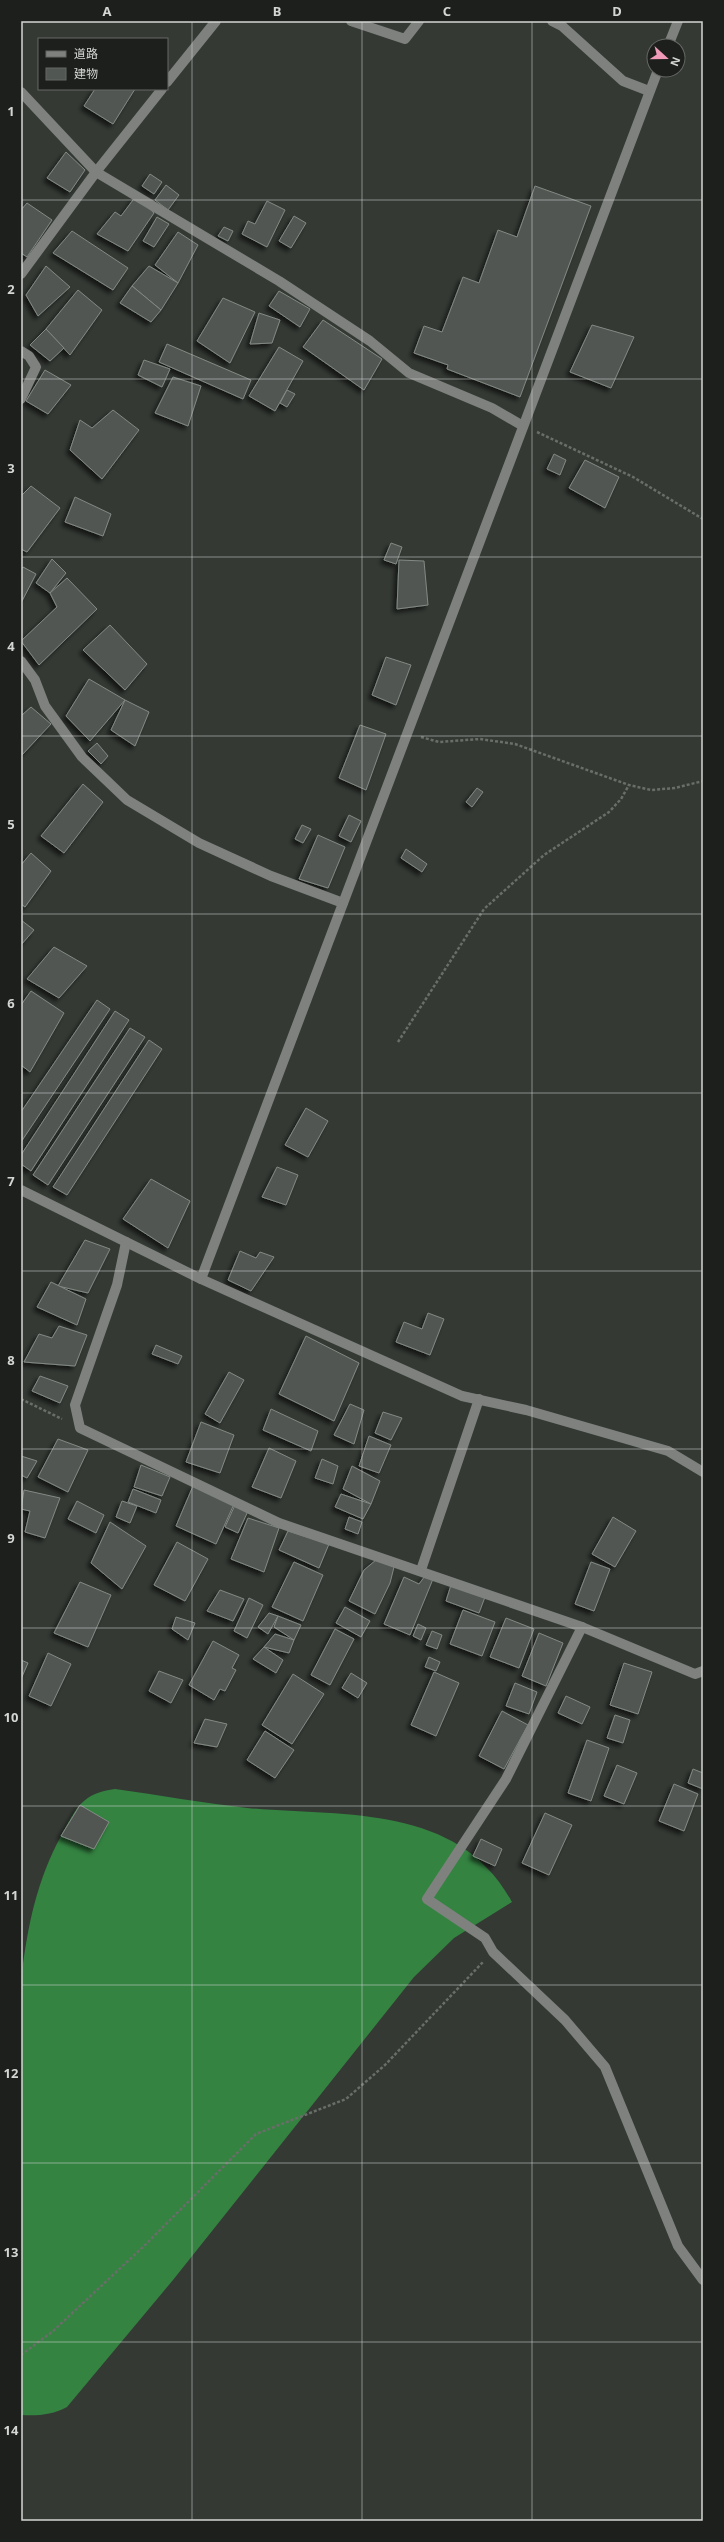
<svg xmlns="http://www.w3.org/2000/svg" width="724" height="2542" font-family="'Noto Sans','Noto Sans JP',sans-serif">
<defs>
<filter id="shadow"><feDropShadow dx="-3.5" dy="3.5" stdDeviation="2" flood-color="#0009"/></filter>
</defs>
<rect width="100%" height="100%" fill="#343934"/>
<path fill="#348341" d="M115,1789C159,1795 203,1803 247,1808C343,1817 458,1803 512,1902L454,1938L414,1977L173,2280L67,2407C52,2415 38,2416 21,2415V1979C28,1925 36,1882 62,1834C68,1823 75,1808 84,1801C93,1793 103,1791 115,1789Z"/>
<g fill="#515752" stroke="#838984" filter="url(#shadow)">
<polygon points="95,89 135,89 113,124 84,106"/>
<polygon points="66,152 85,170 70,192 47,178"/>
<polygon points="150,174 162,182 154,194 142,186"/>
<polygon points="166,185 179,195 168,210 155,200"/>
<polygon points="535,186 591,206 520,397 447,369 448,365 414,353 424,326 442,332 463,277 479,283 498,230 517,237"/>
<polygon points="136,196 154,213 128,251 97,234 115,212 121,216"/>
<polygon points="267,201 285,210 267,247 242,234 248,221 255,224"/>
<polygon points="27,203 52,220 27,257 21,253 21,210"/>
<polygon points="294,216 306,223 291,248 279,241"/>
<polygon points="157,217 169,224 154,247 143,241"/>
<polygon points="224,227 233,231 228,241 218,236"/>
<polygon points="72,231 128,268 113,290 53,253"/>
<polygon points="178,232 198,245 178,283 155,265"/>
<polygon points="46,266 70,287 38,316 26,295"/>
<polygon points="149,266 178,283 161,310 132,286"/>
<polygon points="132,286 161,310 151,322 120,303"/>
<polygon points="78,290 102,310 70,355 46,329"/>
<polygon points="279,291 310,309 300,327 269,306"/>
<polygon points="223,298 255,312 230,363 197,341"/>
<polygon points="259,313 280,320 272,343 250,344"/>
<polygon points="323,320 382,359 364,390 303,347"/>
<polygon points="592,325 634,337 611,388 570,372"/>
<polygon points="46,329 64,348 50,361 30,345"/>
<polygon points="167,344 251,380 243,399 159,362"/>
<polygon points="279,347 303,361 275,411 249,396"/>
<polygon points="144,360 170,369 162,387 138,375"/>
<polygon points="45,370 71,385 48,414 26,401"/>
<polygon points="173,377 201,386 188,426 155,413"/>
<polygon points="287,390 295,394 287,407 280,403"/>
<polygon points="113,410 139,430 102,479 70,450 80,420 92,428"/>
<polygon points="554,454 566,460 560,475 547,469"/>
<polygon points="585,460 619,477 605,508 569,488"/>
<polygon points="31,486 60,508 27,552 21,549 21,496"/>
<polygon points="75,497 111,514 103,536 65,522"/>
<polygon points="391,543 402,547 396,564 384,560"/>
<polygon points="52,559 66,573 50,593 36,583"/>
<polygon points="399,560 424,561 428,605 397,609"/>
<polygon points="23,567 36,574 21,603 21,570"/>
<polygon points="67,578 97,609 39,665 21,641 57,607 50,593"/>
<polygon points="110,625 147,664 125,690 83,650"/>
<polygon points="386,657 411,665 396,705 372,695"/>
<polygon points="89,679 125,700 90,741 66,716"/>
<polygon points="125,700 149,712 135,746 111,730"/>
<polygon points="31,707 51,724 21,756 21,716"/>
<polygon points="360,725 386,734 366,790 339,778"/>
<polygon points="97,743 108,756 101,764 88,751"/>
<polygon points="83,784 103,802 64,853 41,836"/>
<polygon points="477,788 483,792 472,807 466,802"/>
<polygon points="349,815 361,821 351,842 339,836"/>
<polygon points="302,825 311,829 303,843 295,839"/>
<polygon points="318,835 345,847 328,888 299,879"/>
<polygon points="406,849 427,864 422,872 401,858"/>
<polygon points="31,853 51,871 25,907 21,904 21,865"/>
<polygon points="21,920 34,930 21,945"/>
<polygon points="54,947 87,966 59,998 27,979"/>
<polygon points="31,991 64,1013 30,1072 21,1065 21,1005"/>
<polygon points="97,1000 110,1009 21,1142 21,1112"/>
<polygon points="115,1011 129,1020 31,1171 21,1164 21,1155"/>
<polygon points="130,1028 145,1037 48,1185 33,1175"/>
<polygon points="149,1040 162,1049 67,1195 53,1187"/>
<polygon points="306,1108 328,1121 308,1157 285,1145"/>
<polygon points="277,1167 298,1175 286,1205 262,1197"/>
<polygon points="151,1179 190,1201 168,1248 123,1219"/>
<polygon points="85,1240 110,1249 88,1293 58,1286"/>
<polygon points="240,1251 256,1258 260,1252 274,1257 251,1291 228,1280"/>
<polygon points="51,1282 86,1299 77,1325 37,1307"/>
<polygon points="428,1313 444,1319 430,1355 396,1342 404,1322 422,1329"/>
<polygon points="59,1326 87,1335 75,1366 24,1362 39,1334 52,1338"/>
<polygon points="306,1336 359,1363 334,1421 279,1394"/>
<polygon points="156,1345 182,1356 178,1364 152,1354"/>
<polygon points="229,1372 244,1380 220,1423 205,1414"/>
<polygon points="40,1376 68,1386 60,1403 32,1391"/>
<polygon points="350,1404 364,1410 354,1444 334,1435"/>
<polygon points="271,1409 318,1431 311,1451 263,1430"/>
<polygon points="383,1412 402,1418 391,1440 375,1433"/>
<polygon points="201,1422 234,1435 220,1473 186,1462"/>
<polygon points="369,1436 391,1445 379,1473 359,1466"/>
<polygon points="58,1439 88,1450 68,1492 38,1477"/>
<polygon points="269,1448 296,1461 281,1498 252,1487"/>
<polygon points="21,1456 37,1461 27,1478 21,1475"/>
<polygon points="322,1459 338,1466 333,1484 315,1478"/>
<polygon points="141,1465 170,1477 162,1496 134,1487"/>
<polygon points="352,1466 380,1481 371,1504 343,1489"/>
<polygon points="193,1486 234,1504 216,1544 176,1526"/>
<polygon points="133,1489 161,1500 156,1513 128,1502"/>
<polygon points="24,1490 60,1498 45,1538 25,1532 30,1511 21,1509"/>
<polygon points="341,1494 371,1504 363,1519 335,1507"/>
<polygon points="77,1501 104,1515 96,1533 68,1519"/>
<polygon points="122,1501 137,1506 130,1523 116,1517"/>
<polygon points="235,1505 248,1511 238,1533 225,1527"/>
<polygon points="349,1517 362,1522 358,1534 345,1529"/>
<polygon points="613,1517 636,1531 615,1567 592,1554"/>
<polygon points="248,1518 279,1528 264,1572 231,1559"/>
<polygon points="110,1522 146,1546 122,1589 91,1563"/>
<polygon points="288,1531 329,1544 319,1568 279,1550"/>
<polygon points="177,1542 208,1559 185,1601 154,1585"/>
<polygon points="376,1560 394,1567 390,1583 375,1614 349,1601 364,1570"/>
<polygon points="294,1562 323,1575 303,1621 272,1607"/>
<polygon points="591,1562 610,1569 594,1611 575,1604"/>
<polygon points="425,1576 433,1579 410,1635 384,1624 404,1577 419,1584"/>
<polygon points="80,1582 111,1595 88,1647 54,1633"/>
<polygon points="451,1585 485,1597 479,1613 446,1601"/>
<polygon points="220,1590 244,1599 233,1621 207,1611"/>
<polygon points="249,1598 263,1605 247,1638 234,1631"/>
<polygon points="345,1607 370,1621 361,1637 336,1623"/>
<polygon points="463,1610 495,1622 482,1656 450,1644"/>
<polygon points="269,1613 278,1616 268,1634 258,1627"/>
<polygon points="278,1616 301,1625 294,1640 274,1627"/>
<polygon points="176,1617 195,1623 188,1640 172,1629"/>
<polygon points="506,1618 534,1629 519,1668 490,1657"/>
<polygon points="418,1624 426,1628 421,1640 413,1636"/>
<polygon points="335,1629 354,1639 330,1685 311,1675"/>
<polygon points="432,1631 442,1635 437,1649 426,1645"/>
<polygon points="539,1633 563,1643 546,1686 522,1676"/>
<polygon points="275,1634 294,1640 289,1653 264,1647"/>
<polygon points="213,1641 239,1655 232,1668 236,1670 225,1691 220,1689 214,1700 189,1685"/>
<polygon points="264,1647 283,1660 276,1673 253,1659"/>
<polygon points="48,1653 71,1664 51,1706 29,1696"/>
<polygon points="429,1657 440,1662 436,1671 425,1667"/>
<polygon points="21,1660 28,1663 21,1679"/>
<polygon points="624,1663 652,1672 638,1714 610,1705"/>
<polygon points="159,1671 183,1680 171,1703 149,1691"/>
<polygon points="434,1672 459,1683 436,1736 411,1725"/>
<polygon points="351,1673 367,1683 358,1698 342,1688"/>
<polygon points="293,1674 324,1694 292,1744 262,1725"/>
<polygon points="515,1683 537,1692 529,1714 506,1706"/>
<polygon points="566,1696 590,1707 582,1724 558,1713"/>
<polygon points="502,1711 528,1725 504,1769 479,1756"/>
<polygon points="615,1715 630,1720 623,1743 607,1738"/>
<polygon points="205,1719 227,1724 217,1747 194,1743"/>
<polygon points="265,1731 294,1750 275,1778 247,1760"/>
<polygon points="587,1740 609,1748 591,1801 568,1793"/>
<polygon points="617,1765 637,1773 624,1804 604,1796"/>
<polygon points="693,1769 703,1773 703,1789 688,1783"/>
<polygon points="674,1784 698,1794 684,1831 659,1821"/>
<polygon points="80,1805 109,1822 94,1849 61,1836"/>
<polygon points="545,1813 572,1825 549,1875 522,1863"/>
<polygon points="481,1839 502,1849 495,1866 473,1856"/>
</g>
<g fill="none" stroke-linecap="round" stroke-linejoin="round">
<g stroke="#696e69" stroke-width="2.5" stroke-dasharray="3 2" stroke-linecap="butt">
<polyline points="537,432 633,477 703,519"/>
<polyline points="421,737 439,742 480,739 515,744 629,785 651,790 675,788 703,781"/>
<polyline points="398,1042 484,909 544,855 609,812 621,799 629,785"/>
<polyline points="21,1399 62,1419"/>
<polyline points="21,2355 52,2332 143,2247 256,2134 346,2099 385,2065 483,1962"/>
</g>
<g stroke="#7e817e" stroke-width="10">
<polyline points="351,21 405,39 419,21"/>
<polyline points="552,21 562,26 623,81 649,91"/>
<polyline points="668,46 678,21"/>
<polyline points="167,82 216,21"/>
<polyline points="21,92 96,172 279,281 370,341 409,373 492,408 523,426"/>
<polyline points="21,274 96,172 162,89"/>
<polyline points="21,351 29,356 36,367 21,399"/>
<polyline points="21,661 35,680 45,706 82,757 127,800 199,843 271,876 343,903"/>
<polyline points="21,1190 201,1279 462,1396 526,1410 668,1451 703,1472"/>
<polyline points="126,1242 117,1285 75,1405 80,1428 279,1523 582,1627 695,1674 703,1671"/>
<polyline points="201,1279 658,70"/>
<polyline points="421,1570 479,1399"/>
<polyline points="582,1627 506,1779 427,1899 485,1938 493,1952 565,2020 605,2067 678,2246 703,2280"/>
</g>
</g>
<path fill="none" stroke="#d3d6d3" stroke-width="1" stroke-opacity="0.55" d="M192,21V2521M362,21V2521M532,21V2521M21,200H703M21,379H703M21,557H703M21,736H703M21,914H703M21,1093H703M21,1271H703M21,1449H703M21,1628H703M21,1806H703M21,1985H703M21,2163H703M21,2342H703"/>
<rect width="724" height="2542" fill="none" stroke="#1d1f1d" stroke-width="44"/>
<rect x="38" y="38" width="130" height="52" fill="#1d1f1d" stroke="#666866"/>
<rect x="46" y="51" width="20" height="6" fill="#7e817e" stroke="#666866"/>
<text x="74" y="58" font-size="12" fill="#d3d6d3">道路</text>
<rect x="46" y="68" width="20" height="12" fill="#515752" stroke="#666866"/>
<text x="74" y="78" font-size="12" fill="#d3d6d3">建物</text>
<g transform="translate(666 58) rotate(111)"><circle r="19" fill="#1d1f1d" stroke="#666866"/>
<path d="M0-3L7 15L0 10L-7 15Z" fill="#ef9ab8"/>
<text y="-6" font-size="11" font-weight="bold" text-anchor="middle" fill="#d3d6d3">N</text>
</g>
<rect x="22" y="22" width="680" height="2498" fill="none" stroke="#d3d6d3" stroke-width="1.5"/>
<g font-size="13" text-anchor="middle" font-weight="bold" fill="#d3d6d3">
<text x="107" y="16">A</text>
<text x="277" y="16">B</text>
<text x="447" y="16">C</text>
<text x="617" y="16">D</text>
<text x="11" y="116">1</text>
<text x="11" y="294">2</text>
<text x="11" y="473">3</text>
<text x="11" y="651">4</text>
<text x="11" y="829">5</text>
<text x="11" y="1008">6</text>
<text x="11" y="1186">7</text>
<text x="11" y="1365">8</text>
<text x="11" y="1543">9</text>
<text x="11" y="1722">10</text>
<text x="11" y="1900">11</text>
<text x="11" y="2078">12</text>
<text x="11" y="2257">13</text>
<text x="11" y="2435">14</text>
</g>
</svg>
